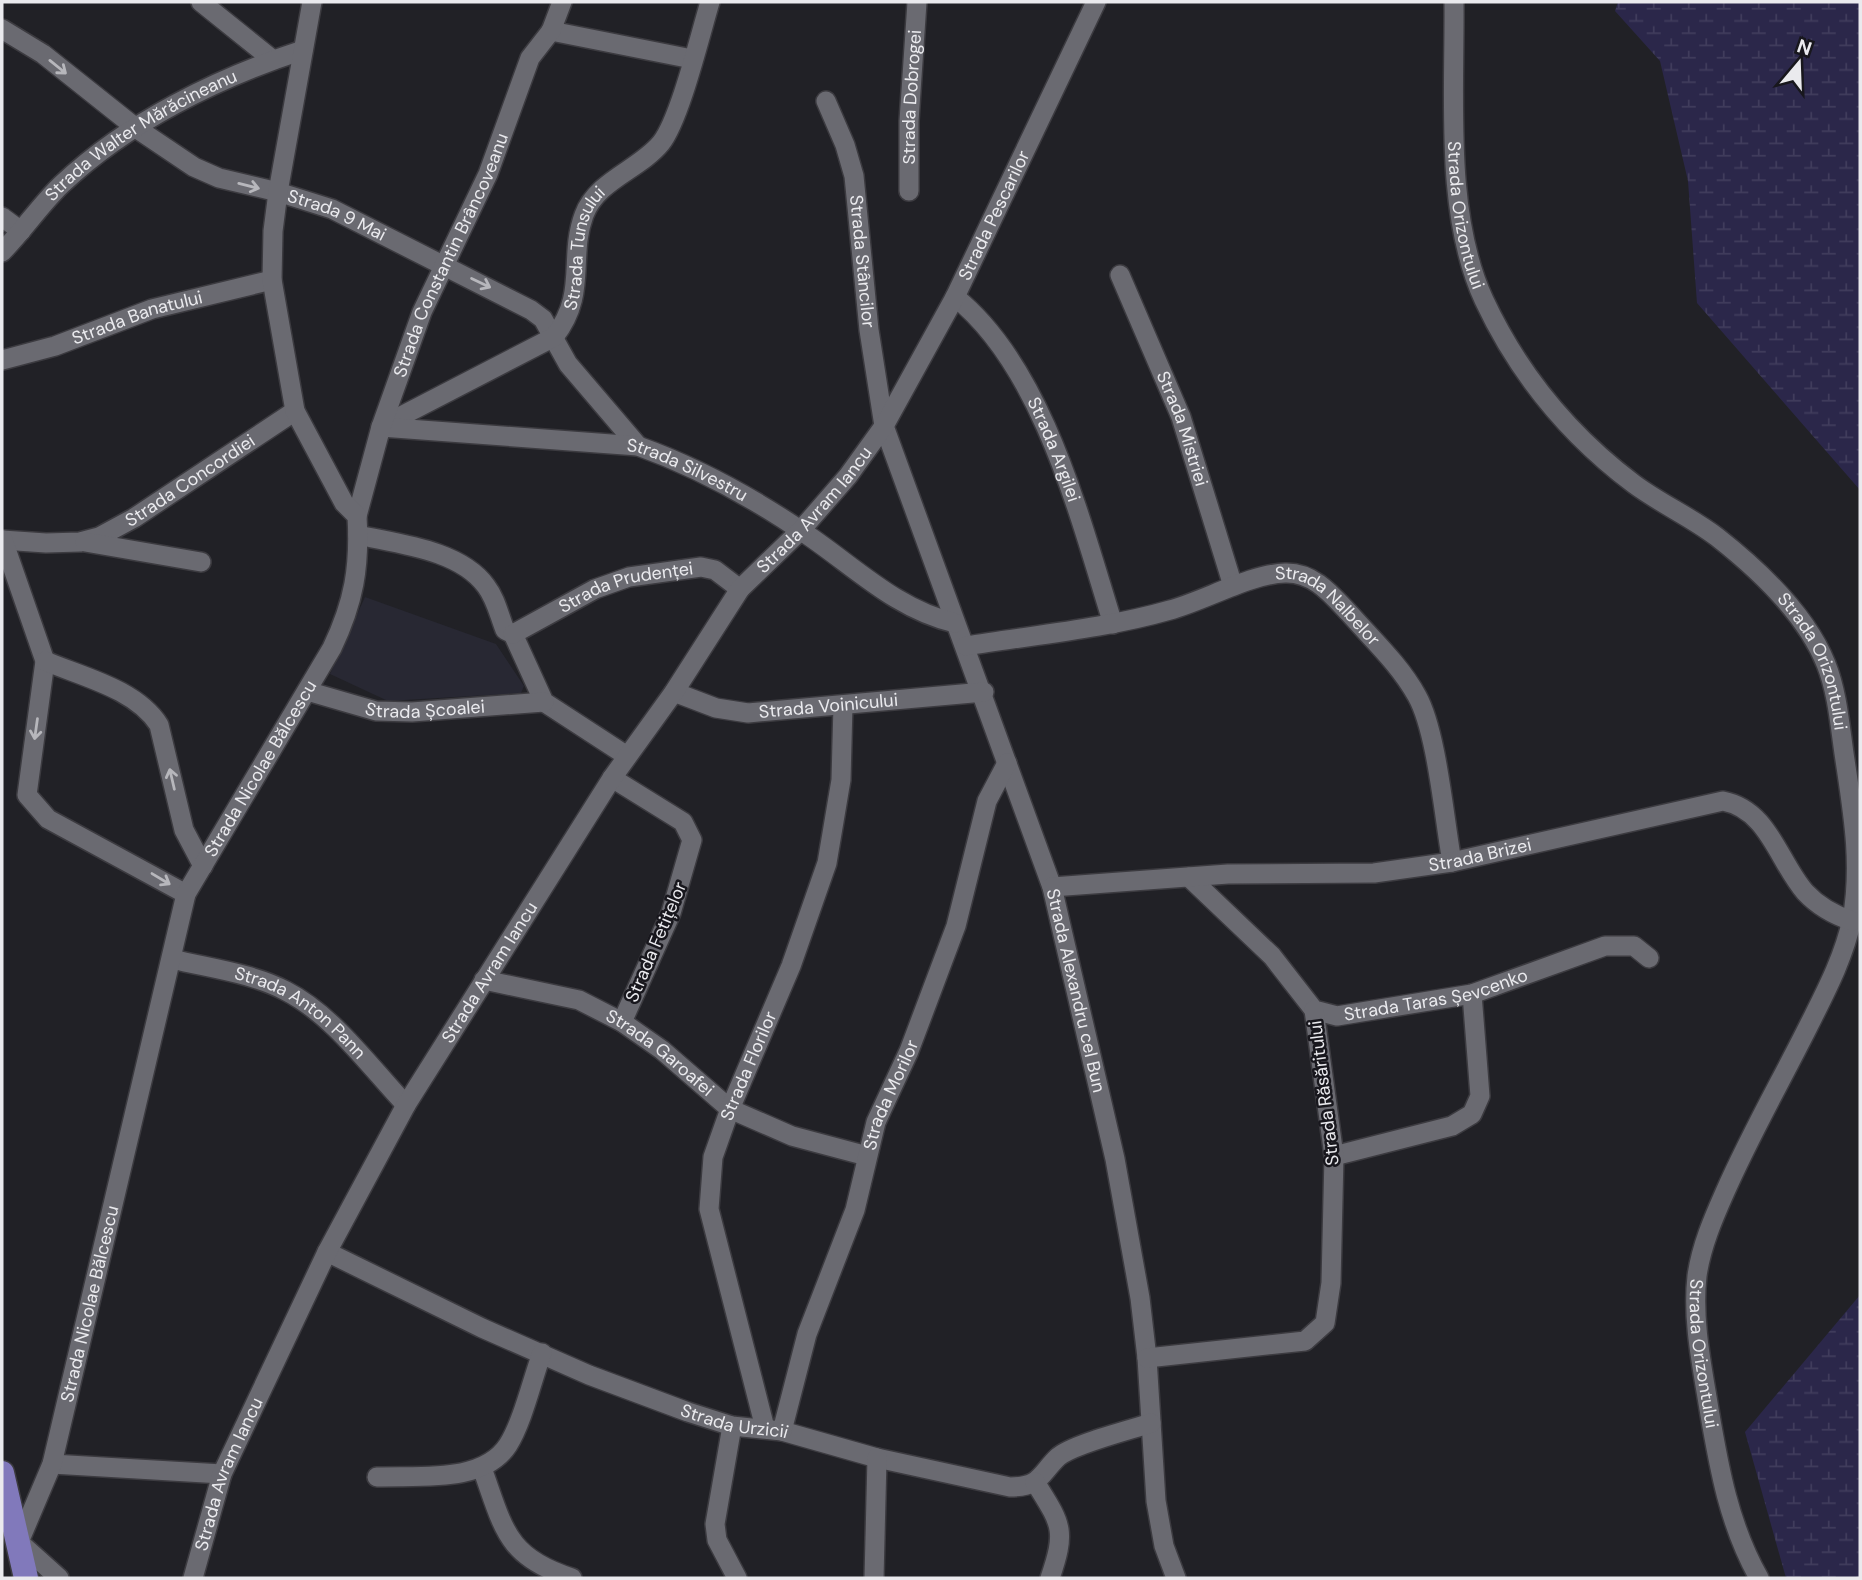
<svg xmlns="http://www.w3.org/2000/svg" width="1862" height="1580" font-family="'DM Sans',sans-serif">
<defs>
<pattern id="wetland-marsh" width="20" height="14" patternUnits="userSpaceOnUse" patternTransform="scale(1.75)"><rect width="20" height="14" fill="#2b274a"/><path d="M1 5h8M5 5V1M11 12h8M15 12V8" fill="none" stroke="#403c5c"/></pattern>
</defs>
<rect width="100%" height="100%" fill="#212126"/>
<polygon fill="#282833" points="365,597 496,644 524,686 521,693 388,701 330,674"/>
<g fill="url(#wetland-marsh)">
<polygon points="1618,2 1860,2 1860,490 1697,303 1688,181 1660,61 1615,11"/>
<polygon points="1860,1295 1860,1578 1786,1578 1745,1432"/>
</g>
<g fill="none" stroke-linecap="round" stroke-linejoin="round">
<defs>
<g id="minor">
<polyline points="201,2 273,60"/>
<path id="s1" d="M1454,2C1455,95 1444,214 1484,300C1519,375 1569,435 1634,484C1661,504 1691,517 1717,537C1759,570 1806,614 1826,664C1838,694 1840,728 1845,760C1853,813 1862,866 1852,919C1844,957 1826,991 1809,1025C1781,1081 1750,1135 1725,1192C1713,1219 1701,1247 1697,1276C1692,1320 1702,1366 1709,1409C1719,1468 1729,1525 1759,1578"/>
<path id="s2" d="M2,29L43,54L136,128L194,167L219,178L278,192L332,209L531,310L543,319L568,364L638,446"/>
<polyline points="551,31 692,59"/>
<path id="s3" d="M826,101L845,145L854,176L869,330L884,426L1052,887L1115,1159L1140,1298L1147,1358L1156,1501L1164,1546L1176,1578"/>
<path id="s4" d="M909,191V121L917,2"/>
<polyline points="2,217 21,231"/>
<path id="s5" d="M2,252C23,231 40,205 62,184C128,122 217,78 303,50"/>
<path id="s6" d="M1120,275L1181,417L1233,586"/>
<path id="s7" d="M955,297C1043,367 1080,519 1113,624"/>
<path id="s8" d="M2,360L55,346L152,309L272,280"/>
<path id="s9" d="M382,426L554,337C588,294 568,258 584,215C597,180 639,170 661,143C680,119 700,35 710,2"/>
<path id="s10" d="M381,427L638,446C694,466 751,497 800,530C851,563 894,609 955,623"/>
<path id="s11" d="M357,516L381,427L422,312L488,174L530,58L551,31L562,2"/>
<path d="M358,535C399,544 460,550 486,586C496,599 499,615 505,630L513,634L544,702L627,756"/>
<path id="s12" d="M2,540L46,543L80,542L99,537L134,518L295,411"/>
<polyline points="3,540 45,661 27,795 48,819 186,894"/>
<polyline points="85,542 201,562"/>
<path id="s13" d="M513,634L595,589L629,577L701,567L715,570L740,589"/>
<path id="s14" d="M966,646C1033,635 1104,629 1170,610C1204,601 1250,574 1285,573C1314,572 1332,595 1350,614C1373,640 1400,665 1417,696C1437,732 1444,818 1452,862"/>
<path d="M45,661C83,677 136,689 159,725L184,830L203,866"/>
<path id="s15" d="M307,691L376,711L412,712L544,702"/>
<path id="s16" d="M674,692L716,708L748,713L984,692"/>
<polyline points="612,778 683,822 692,840 671,913 622,1022"/>
<path id="s17" d="M1189,877L1272,956L1314,1010L1337,1016L1472,994L1605,946H1634L1649,958"/>
<path id="s18" d="M1052,887L1228,874L1374,873L1452,862L1723,801C1769,810 1778,861 1805,892C1818,906 1834,915 1852,921"/>
<path id="s19" d="M172,959C208,968 252,973 286,991C333,1015 370,1067 406,1105"/>
<path id="s20" d="M484,980L579,1000L622,1022L662,1050L730,1109L792,1136L867,1156"/>
<polyline points="1334,1156 1452,1126 1472,1114 1480,1096 1472,994"/>
<path id="s21" d="M327,1252L482,1328L589,1375L688,1412L732,1426L782,1431L877,1458L1010,1487C1041,1487 1040,1474 1058,1457C1073,1444 1130,1430 1151,1423"/>
<polyline points="1147,1358 1305,1341 1325,1323 1331,1283 1334,1156 1314,1010"/>
<polyline points="732,1426 715,1524 717,1540 737,1578"/>
<path id="s22" d="M765,1428L709,1209L713,1157L730,1109L791,966L827,863L841,780L843,705"/>
<path id="s23" d="M782,1431L807,1334L855,1210L876,1122L909,1051L956,926L987,801L1007,763"/>
<polyline points="52,1464 222,1474"/>
<path d="M482,1468C504,1529 506,1557 572,1578"/>
<path d="M377,1477C418,1475 483,1484 508,1445C523,1421 532,1380 542,1353"/>
<path d="M1035,1482C1061,1524 1067,1529 1050,1578"/>
<path id="s24" d="M59,1578L19,1542L52,1464L186,894L332,648C354,602 360,567 357,516L344,503L295,411L272,280L273,231L278,192L312,2"/>
<path id="s25" d="M193,1578L222,1474L327,1252L406,1105L612,778L674,692L740,589L801,530L848,476L884,426L955,297L1096,2"/>
<polyline points="874,1578 877,1458"/>
</g>
<polyline id="major" points="2,1473 26,1578"/>
</defs>
<use href="#minor" stroke="#3c3b40" stroke-width="22"/>
<use href="#major" stroke="#3c3b40" stroke-width="27"/>
<use href="#minor" stroke="#6a6a71" stroke-width="19"/>
<use href="#major" stroke="#8179bb" stroke-width="24"/>
</g>
<defs><path id="oneway-shaft" d="M-6 0H5M1.5-3L5.5 0L1.5 3" fill="none" stroke-width="1.6" stroke-linecap="round" stroke-linejoin="round" transform="scale(1.75)"/></defs>
<g stroke="#b7b7bc">
<use href="#oneway-shaft" transform="translate(58 67) rotate(39)"/>
<use href="#oneway-shaft" transform="translate(249 186) rotate(14)"/>
<use href="#oneway-shaft" transform="translate(481 283) rotate(26)"/>
<use href="#oneway-shaft" transform="translate(36 729) rotate(98)"/>
<use href="#oneway-shaft" transform="translate(172 779) rotate(-103)"/>
<use href="#oneway-shaft" transform="translate(161 879) rotate(31)"/>
</g>
<g text-anchor="middle" dominant-baseline="central" stroke-width="5" stroke-linejoin="round" paint-order="stroke">
<g font-size="18" fill="#eaeaee" stroke="#18171d">
<text stroke="none"><textPath href="#s4" startOffset="94">Strada Dobrogei</textPath></text>
<text stroke="none"><textPath href="#s5" startOffset="184">Strada Walter Mărăcineanu</textPath></text>
<text stroke="none"><textPath href="#s1" startOffset="214">Strada Orizontului</textPath></text>
<text stroke="none"><textPath href="#s2" startOffset="388">Strada 9 Mai</textPath></text>
<text stroke="none"><textPath href="#s25" startOffset="1591">Strada Pescarilor</textPath></text>
<text stroke="none"><textPath href="#s9" startOffset="289">Strada Tunsului</textPath></text>
<text stroke="none"><textPath href="#s11" startOffset="278">Strada Constantin Brâncoveanu</textPath></text>
<text stroke="none"><textPath href="#s3" startOffset="166">Strada Stâncilor</textPath></text>
<text stroke="none"><textPath href="#s8" startOffset="142">Strada Banatului</textPath></text>
<text stroke="none"><textPath href="#s6" startOffset="166">Strada Mistriei</textPath></text>
<text stroke="none"><textPath href="#s7" startOffset="184">Strada Argilei</textPath></text>
<text stroke="none"><textPath href="#s10" startOffset="312">Strada Silvestru</textPath></text>
<text stroke="none"><textPath href="#s12" startOffset="205">Strada Concordiei</textPath></text>
<text stroke="none"><textPath href="#s25" startOffset="1244">Strada Avram Iancu</textPath></text>
<text stroke="none"><textPath href="#s13" startOffset="124">Strada Prudenței</textPath></text>
<text stroke="none"><textPath href="#s14" startOffset="383">Strada Nalbelor</textPath></text>
<text stroke="none"><textPath href="#s1" startOffset="802">Strada Orizontului</textPath></text>
<text stroke="none"><textPath href="#s15" startOffset="121">Strada Școalei</textPath></text>
<text stroke="none"><textPath href="#s16" startOffset="158">Strada Voinicului</textPath></text>
<text stroke="none"><textPath href="#s24" startOffset="870">Strada Nicolae Bălcescu</textPath></text>
<text stroke="none"><textPath href="#s18" startOffset="430">Strada Brizei</textPath></text>
<text transform="translate(656 942) rotate(-67)">Strada Fetițelor</text>
<text stroke="none"><textPath href="#s25" startOffset="677">Strada Avram Iancu</textPath></text>
<text stroke="none"><textPath href="#s3" startOffset="929">Strada Alexandru cel Bun</textPath></text>
<text stroke="none"><textPath href="#s17" startOffset="308">Strada Taras Șevcenko</textPath></text>
<text stroke="none"><textPath href="#s19" startOffset="142">Strada Anton Pann</textPath></text>
<text stroke="none"><textPath href="#s20" startOffset="194">Strada Garoafei</textPath></text>
<text stroke="none"><textPath href="#s22" startOffset="376">Strada Florilor</textPath></text>
<text transform="translate(1324 1093) rotate(-97)">Strada Răsăritului</text>
<text stroke="none"><textPath href="#s23" startOffset="354">Strada Morilor</textPath></text>
<text stroke="none"><textPath href="#s24" startOffset="303">Strada Nicolae Bălcescu</textPath></text>
<text stroke="none"><textPath href="#s1" startOffset="1536">Strada Orizontului</textPath></text>
<text stroke="none"><textPath href="#s21" startOffset="443">Strada Urzicii</textPath></text>
<text stroke="none"><textPath href="#s25" startOffset="110">Strada Avram Iancu</textPath></text>
</g>
</g>
<rect width="1862" height="1580" fill="none" stroke="#eaeaee" stroke-width="7"/>
<g transform="translate(1799 63) rotate(19)" stroke="#18171d" stroke-width="5" paint-order="stroke">
<path d="M0-5L12 26L0 18L-12 26Z" fill="#eaeaee"/>
<text y="-10" font-size="19" font-weight="bold" text-anchor="middle" fill="#eaeaee">N</text>
</g>
</svg>
